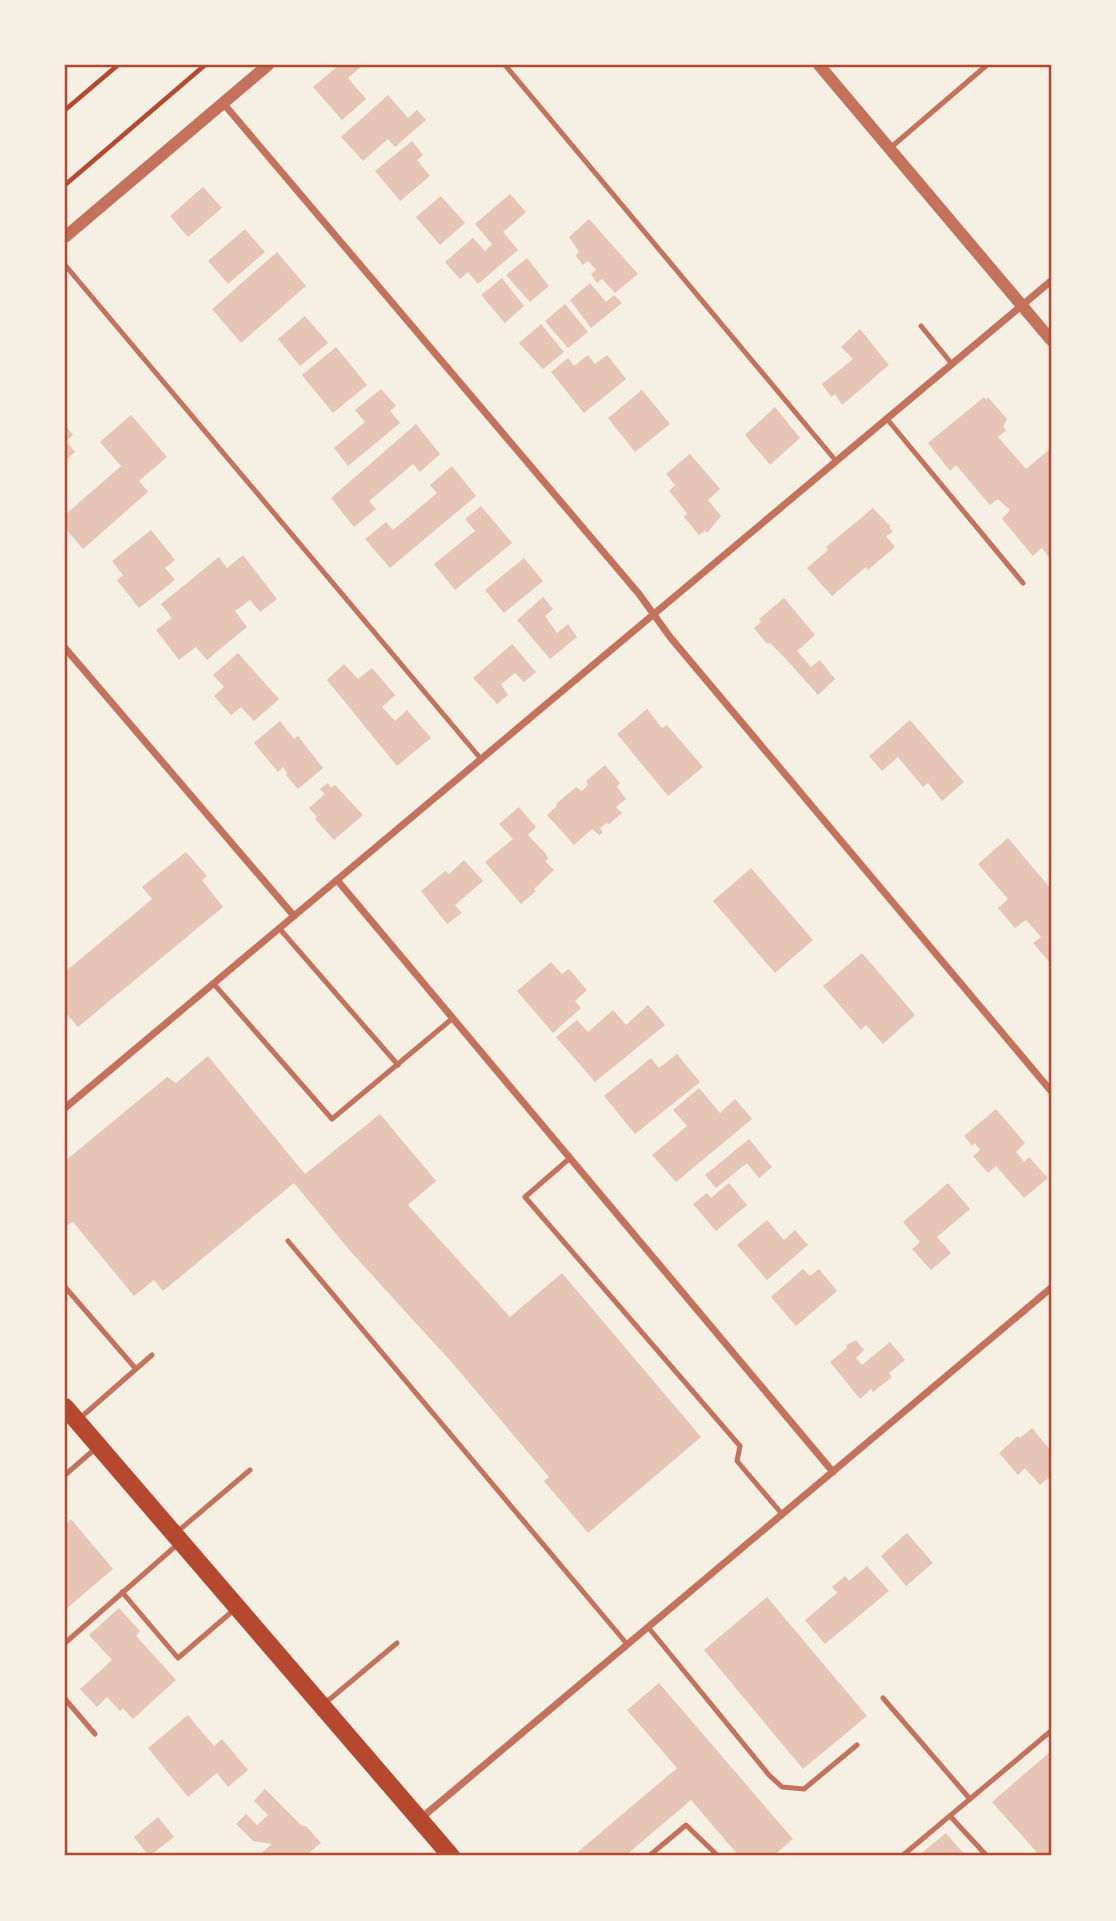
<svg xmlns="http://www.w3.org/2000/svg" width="1116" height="1921" font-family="'Asap Condensed',sans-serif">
<rect width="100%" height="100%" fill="#f6efe4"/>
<g fill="#e6c5b7">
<polygon points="339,65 363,65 348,78 366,99 342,120 313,87"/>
<polygon points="388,95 408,118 417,110 426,120 395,147 388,139 363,161 341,137"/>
<polygon points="412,141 423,155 417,160 430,176 400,201 375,171"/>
<polygon points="203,187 222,208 188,237 170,216"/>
<polygon points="510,194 526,212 503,232 518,250 478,284 468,272 460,279 445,262 473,238 485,251 492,244 475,224"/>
<polygon points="441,196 465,223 440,245 416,217"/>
<polygon points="589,219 638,274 615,293 602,279 597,283 591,274 596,270 588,261 583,265 576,256 579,252 569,237"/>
<polygon points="245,229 265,252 228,284 208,261"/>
<polygon points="277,252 306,286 241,343 212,309"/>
<polygon points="527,258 549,286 530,302 506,275"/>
<polygon points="502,278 524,306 505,323 481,295"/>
<polygon points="590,283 606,302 614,295 622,303 591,328 570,300"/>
<polygon points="565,304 588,332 568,348 545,321"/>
<polygon points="305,316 328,343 300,366 278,339"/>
<polygon points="541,324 564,352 543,369 519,343"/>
<polygon points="860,329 889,365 842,405 835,394 831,397 822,384 853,359 841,347"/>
<polygon points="336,347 367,385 333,413 302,375"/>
<polygon points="588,355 595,364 607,355 626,379 584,413 551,372 568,358 574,366"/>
<polygon points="381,389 396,406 390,411 400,423 348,466 334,448 365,422 355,410"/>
<polygon points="642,390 670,424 635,452 608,418"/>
<polygon points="984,397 986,400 988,397 1007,419 1003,427 1006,430 998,437 1026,469 1051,448 1051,560 1042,548 1033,556 1002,519 1010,510 998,499 990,505 956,465 950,471 928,443"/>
<polygon points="775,407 800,438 770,465 745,435"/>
<polygon points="131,415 167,457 139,481 148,492 83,549 65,528 65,515 121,466 100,442"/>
<polygon points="416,424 440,454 420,472 413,464 369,501 376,509 354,527 331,498"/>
<polygon points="65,425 73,435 66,441 75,452 65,461"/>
<polygon points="690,454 720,489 708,500 721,516 707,533 705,531 699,535 684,517 687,513 669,491 675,485 666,474"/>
<polygon points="452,466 476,496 390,568 365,539 386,522 393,530 437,493 430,485"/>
<polygon points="481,506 512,543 455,590 434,564 475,531 465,519"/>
<polygon points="873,508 891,527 889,527 893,532 886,536 895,547 868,570 866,567 832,596 807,568 828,550 826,547"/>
<polygon points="151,530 175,560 165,568 175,580 139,608 117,580 123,575 112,561"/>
<polygon points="243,555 277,599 260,612 250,600 235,611 247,627 207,660 196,647 179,660 156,630 172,618 161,604 219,557 227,568"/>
<polygon points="524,558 543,581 504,613 485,590"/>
<polygon points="543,597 553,609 545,616 557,633 568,624 577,637 550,659 517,620"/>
<polygon points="784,598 815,635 797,651 811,667 820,660 835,679 818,695 787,660 770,643 767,644 754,628 761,622 759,619"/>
<polygon points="512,644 536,672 524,682 515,673 501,684 508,695 497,704 473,678"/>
<polygon points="238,653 279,699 254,721 241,707 231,715 214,696 224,687 213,675"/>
<polygon points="344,664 358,679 372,668 395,695 382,707 395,721 407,710 431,738 397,766 327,680"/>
<polygon points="647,709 662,728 667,725 703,767 668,796 617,734"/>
<polygon points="910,720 964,782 942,801 928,783 923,787 898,757 882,771 869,756"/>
<polygon points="280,721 294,739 298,736 323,768 298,789 286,775 287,773 283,767 278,772 254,743"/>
<polygon points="605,765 620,783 617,787 626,799 616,807 622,813 609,824 607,823 600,828 603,832 599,835 592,829 574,845 547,815 557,806 556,804 576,787 582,791 588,785 586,781"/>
<polygon points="328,783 331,788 335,785 363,815 334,840 315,819 317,817 309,808 325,794 320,789"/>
<polygon points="519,807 536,827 528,835 546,854 548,859 545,861 554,870 534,889 536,891 521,904 485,862 513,839 499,824"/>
<polygon points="1008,838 1051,889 1051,964 1033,943 1041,937 1026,920 1015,928 998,908 1008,899 978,864"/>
<polygon points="186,852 207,876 202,880 223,907 78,1027 65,1012 65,972 152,899 142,887"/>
<polygon points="464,860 483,881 455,905 462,913 447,924 421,891 445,871 449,874"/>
<polygon points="751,868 813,940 775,973 713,901"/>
<polygon points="862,953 915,1015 883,1044 866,1025 861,1030 823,986"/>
<polygon points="551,962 562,974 569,969 587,990 575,1001 581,1008 553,1033 517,991"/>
<polygon points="648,1005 665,1025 595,1082 556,1037 577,1020 588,1032 613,1010 626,1025"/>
<polygon points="677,1054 700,1082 635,1134 604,1096 651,1058 659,1068"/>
<polygon points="208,1056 305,1174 380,1114 436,1181 408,1205 510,1317 562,1273 701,1437 588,1533 544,1481 549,1477 454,1365 351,1252 294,1183 163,1291 154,1280 134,1296 73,1222 65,1226 65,1161 167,1077 176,1083"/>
<polygon points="699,1088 720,1113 735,1099 752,1119 676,1182 652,1155 687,1126 673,1110"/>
<polygon points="996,1109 1025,1143 1016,1152 1024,1162 1029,1157 1048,1178 1024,1198 996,1166 988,1173 973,1156 980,1150 975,1143 972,1146 964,1136"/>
<polygon points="749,1139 772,1167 759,1178 747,1163 716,1188 705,1175"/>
<polygon points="729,1183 747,1205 716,1231 693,1204 707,1193 711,1198"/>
<polygon points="948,1183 970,1209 937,1237 951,1253 931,1270 912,1249 920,1242 903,1222"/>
<polygon points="767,1220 784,1240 795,1230 808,1245 767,1280 737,1245"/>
<polygon points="803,1269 810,1276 819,1269 837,1291 796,1326 771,1297"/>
<polygon points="856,1340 864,1350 856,1358 862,1365 890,1342 905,1360 889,1373 892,1377 873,1392 871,1389 860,1399 830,1362 847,1348 846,1345"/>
<polygon points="1032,1428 1051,1451 1051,1476 1040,1485 1025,1468 1018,1475 999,1453 1018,1436 1020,1438"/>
<polygon points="71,1519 113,1569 65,1610 65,1525"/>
<polygon points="907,1533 933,1563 906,1586 881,1556"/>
<polygon points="867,1566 889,1591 825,1644 805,1620 837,1593 832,1587 845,1576 849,1581"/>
<polygon points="767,1597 867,1716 803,1769 704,1650"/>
<polygon points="119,1608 140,1631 136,1636 176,1680 133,1719 123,1708 120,1711 107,1697 97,1707 80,1689 112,1660 89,1635"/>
<polygon points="659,1683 793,1839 773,1856 739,1856 691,1800 625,1856 573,1856 677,1768 627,1710"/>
<polygon points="188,1715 214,1746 222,1739 248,1770 228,1787 217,1773 188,1797 148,1748"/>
<polygon points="1051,1751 1051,1856 1040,1856 992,1802"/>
<polygon points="265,1789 302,1826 306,1826 321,1843 305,1856 258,1856 272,1844 253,1841 236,1824 246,1814 257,1825 268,1815 254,1801"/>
<polygon points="158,1817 174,1837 149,1856 134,1837"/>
<polygon points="946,1833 966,1856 918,1856"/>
</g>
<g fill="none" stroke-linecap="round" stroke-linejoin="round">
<g stroke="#b5482f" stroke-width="4.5">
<polyline points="65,110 118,65"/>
<polyline points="65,185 205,65"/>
</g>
<g stroke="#c5725c" stroke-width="5">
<polyline points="505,65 836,461"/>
<polyline points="889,149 987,65"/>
<polyline points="65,265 481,759"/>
<polyline points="921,326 952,364"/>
<polyline points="887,419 1023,583"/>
<polyline points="279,928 398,1065"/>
<polyline points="213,983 332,1119 453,1018"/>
<polyline points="570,1158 525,1197 740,1446 737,1461 782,1514"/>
<polyline points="288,1241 627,1644"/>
<polyline points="65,1287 136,1369"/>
<polyline points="79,1419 152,1355"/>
<polyline points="65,1475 96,1448"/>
<polyline points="177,1532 250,1470"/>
<polyline points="122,1592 178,1658 235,1609"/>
<polyline points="648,1627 769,1775 782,1787 804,1789 857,1745"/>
<polyline points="65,1643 178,1544"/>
<polyline points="883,1698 970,1799"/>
<polyline points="65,1699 95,1734"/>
<polyline points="324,1704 397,1643"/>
<polyline points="950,1816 987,1856"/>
<polyline points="649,1856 686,1825 718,1856"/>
<polyline points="902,1856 1051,1731"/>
</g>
<g stroke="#c5725c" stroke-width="7">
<polyline points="223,103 639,594 670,637 1051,1091"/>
<polyline points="65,648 294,916"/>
<polyline points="337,880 833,1472"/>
<polyline points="65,1108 1051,281"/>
<polyline points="420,1819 1051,1288"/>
</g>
<g stroke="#c5725c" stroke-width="12">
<polyline points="819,65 1051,340"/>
<polyline points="65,237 268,65"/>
</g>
<polyline stroke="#b5482f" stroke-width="18" points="65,1407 451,1856"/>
</g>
<rect width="1116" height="1921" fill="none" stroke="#f6efe4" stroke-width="133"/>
<rect x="66" y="66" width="984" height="1788" fill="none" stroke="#b5482f" stroke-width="2.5"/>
</svg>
